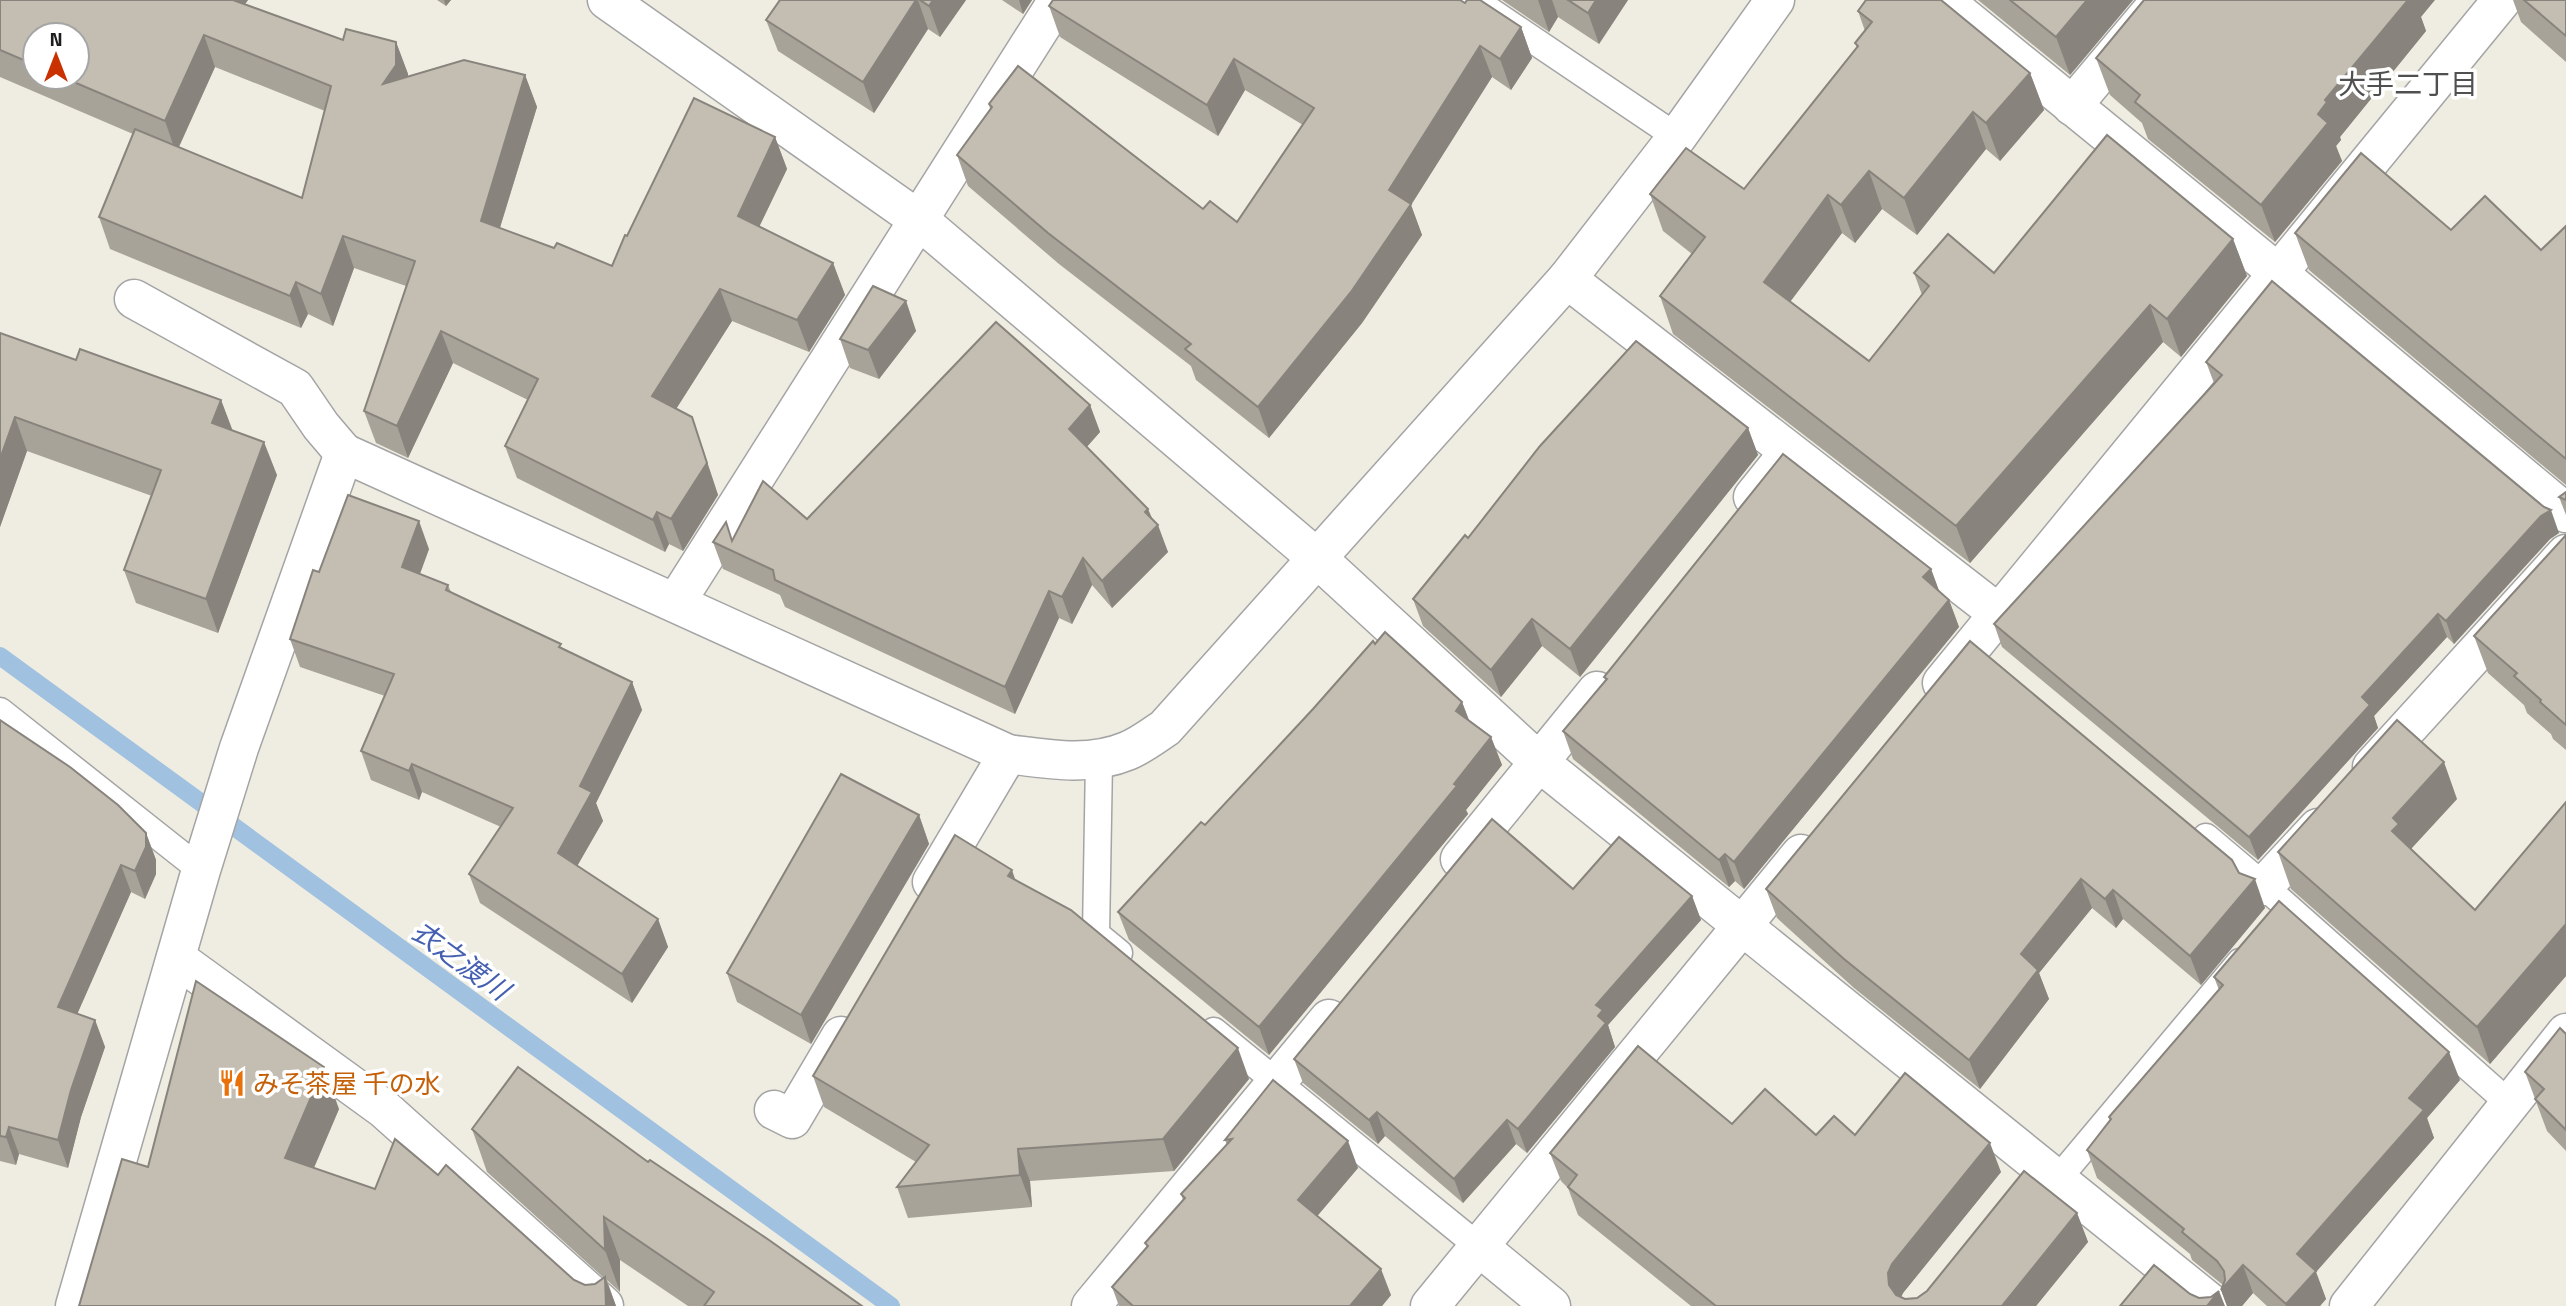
<svg xmlns="http://www.w3.org/2000/svg" width="2566" height="1306" font-family="'Titillium Web','Noto Sans JP',sans-serif">
<rect width="100%" height="100%" fill="#efede2"/>
<g fill="none" stroke-linecap="round" stroke-linejoin="round">
<polyline stroke="#a0c1df" stroke-width="18" points="0,656 891,1306"/>
<defs>
<g id="service">
<polyline points="1474,0 1677,137"/>
<polyline points="0,711 201,870"/>
<polyline points="1099,760 1096,934 1119,953"/>
<polyline points="2206,837 2264,886 2510,1104"/>
<polyline points="1214,1031 1478,1246"/>
<polyline points="2057,1180 2240,962"/>
</g>
<g id="minor">
<polyline points="1943,0 2278,273 2566,513"/>
<polyline points="2072,106 2161,0"/>
<polyline points="1567,279 1999,614"/>
<polyline points="134,299 295,388 321,426 344,453"/>
<polyline points="1753,497 1789,452"/>
<polyline points="1318,559 1539,762 2214,1306"/>
<polyline points="676,602 1058,0"/>
<polyline points="1942,683 2502,0"/>
<polyline points="2372,767 2566,554"/>
<polyline points="1460,859 1597,691"/>
<polyline points="2264,886 2318,828"/>
<polyline points="176,958 384,1109 604,1306"/>
<polyline points="774,1110 792,1119 841,1036"/>
<polyline points="1478,1246 1551,1306"/>
<polyline points="75,1306 201,870 239,748 344,453 1008,754 932,882"/>
<polyline points="1091,1306 1329,1019"/>
<polyline points="1430,1306 1801,854"/>
<polyline points="2349,1306 2566,1033"/>
</g>
<g id="tertiary">
<polyline points="607,0 919,220 1318,559"/>
<path d="M1008,754C1047,759 1089,767 1127,751C1140,746 1153,736 1165,728L1567,279L1677,137L1775,0"/>
</g>
</defs>
<use href="#service" stroke="#a4a4a4" stroke-width="29"/>
<use href="#minor" stroke="#a4a4a4" stroke-width="41"/>
<use href="#tertiary" stroke="#a4a4a4" stroke-width="41"/>
<use href="#service" stroke="#fff" stroke-width="26"/>
<use href="#minor" stroke="#fff" stroke-width="38"/>
<use href="#tertiary" stroke="#fff" stroke-width="38"/>
</g>
<g fill="#a8a399" fill-rule="evenodd">
<path d="M0,0H248L245,4L343,40L396,42L408,74V77L525,75L537,107L500,228L554,248L612,266L627,236L775,137L787,169L759,227L833,263L845,295L809,352L732,321L676,409L703,449L718,495L683,551L669,544L665,552L517,478L505,446L528,400L453,363L408,458L376,443L364,411L406,286L354,268L333,326L308,314L301,328L110,249L99,217L133,134L0,77ZM35,35L77,77H35ZM215,67L325,111L302,198L179,147Z"/>
<polygon points="437,0 451,0 446,6"/>
<polygon points="778,0 966,0 940,37 928,29 874,113 778,51 766,20 779,1"/>
<polygon points="1002,0 1032,0 1023,14"/>
<polygon points="1502,0 1628,0 1599,44 1558,17 1549,32"/>
<polygon points="1978,0 2133,0 2070,75"/>
<polygon points="2513,0 2566,0 2566,62 2521,22"/>
<polygon points="1465,3 1521,27 1532,58 1511,90 1492,77 1411,205 1422,235 1362,323 1269,438 1196,380 1191,366 1059,264 968,186 957,155 990,109 989,104 1203,209 1237,222 1303,125 1245,90 1218,136 1060,37 1049,6"/>
<polygon points="1858,11 2030,73 2044,110 2000,161 1986,149 1917,235 1882,209 1855,243 1842,233 1790,302 1869,361 1922,295 1914,273 1994,273 2233,239 2247,276 2181,357 2163,342 1970,563 1673,334 1660,296 1692,254 1663,231 1650,194 1744,189 1857,48 1855,43 1865,31"/>
<polygon points="2421,17 2426,31 2340,137 2341,140 2336,146 2342,161 2275,242 2148,139 2142,123 2110,95 2096,58"/>
<polygon points="2566,226 2566,485 2309,270 2295,233 2451,230 2541,250"/>
<polygon points="906,301 916,331 879,379 850,368 840,339"/>
<polygon points="0,333 76,360 221,400 232,430 277,475 218,633 136,603 124,570 152,496 27,451 0,527"/>
<polygon points="2206,362 2559,533 2550,539 2454,644 2447,637 2374,716 2378,728 2258,860 2002,647 1994,624 2214,383"/>
<polygon points="1090,405 1100,432 1086,447 1148,509 1168,552 1112,608 1092,585 1072,624 1059,618 1015,714 785,607 780,595 723,569 713,542 733,540 807,519"/>
<polygon points="1748,428 1758,455 1580,677 1542,646 1501,697 1423,626 1413,599 1468,538"/>
<polygon points="2566,492 2566,515 2559,497"/>
<polygon points="2566,535 2566,750 2553,739 2551,734 2527,713 2524,705 2488,673 2474,636"/>
<polygon points="429,549 420,574 448,585 451,592 562,649 632,682 642,710 596,803 603,821 577,866 658,919 668,947 632,1003 480,903 469,874 501,827 422,792 419,800 371,780 361,751 385,696 300,667 290,639 319,572"/>
<polygon points="1931,569 1939,591 1949,600 1959,627 1744,889 1735,881 1729,887 1573,759 1563,731 1605,680 1604,677"/>
<polygon points="1462,702 1469,720 1491,737 1502,765 1466,810 1468,814 1269,1055 1129,940 1118,912 1205,825"/>
<polygon points="0,720 146,833 156,860 156,874 145,899 131,892 77,1014 95,1020 105,1047 81,1117 68,1168 19,1154 16,1165 0,1161"/>
<polygon points="2457,799 2411,849 2475,910 2566,802 2566,976 2490,1064 2291,889 2278,852"/>
<polygon points="919,815 929,844 811,1044 737,1002 727,973"/>
<polygon points="2239,873 2265,908 2201,985 2123,919 2116,928 2092,908 2039,973 2049,999 1980,1089 1854,988 1777,918 1766,889"/>
<polygon points="1015,879 1249,1079 1174,1171 1030,1181 1032,1207 908,1218 897,1187 916,1162 824,1107 813,1076"/>
<polygon points="1573,889 1692,896 1701,920 1608,1025 1615,1047 1527,1153 1516,1144 1463,1203 1385,1136 1378,1144 1303,1083 1294,1059"/>
<polygon points="2214,977 2460,1080 2427,1118 2434,1138 2316,1272 2326,1299 2320,1306 2267,1306 2253,1293 2242,1306 2227,1306 2221,1290 2223,1285 2192,1260 2190,1254 2097,1178 2087,1150 2110,1121 2109,1117 2219,990"/>
<polygon points="2566,1034 2566,1151 2547,1131 2525,1072"/>
<polygon points="1273,1080 1358,1168 1317,1216 1391,1295 1382,1306 1119,1306 1112,1287 1147,1248 1145,1243 1183,1200 1181,1194 1227,1145 1225,1140"/>
<polygon points="339,1109 314,1168 375,1189 438,1175 574,1280 585,1285 595,1284 604,1278 487,1172 472,1129 648,1162 862,1306 688,1306 620,1260 620,1292 607,1280 616,1306 148,1167"/>
<polygon points="1732,1124 1816,1135 1855,1135 2001,1172 1903,1293 1901,1297 1905,1299 1917,1298 2077,1213 2088,1242 2036,1306 1691,1306 1578,1215 1568,1188 1561,1181 1550,1153"/>
</g>
<g fill="#88847d">
<polygon points="220,0 248,0 229,26"/>
<polygon points="444,0 451,0 446,6"/>
<polygon points="916,0 918,0 928,29 874,113 863,82"/>
<polygon points="933,0 966,0 940,37 929,6"/>
<polygon points="1019,0 1032,0 1023,14"/>
<polygon points="1538,0 1552,0 1558,17 1549,32"/>
<polygon points="1596,0 1628,0 1599,44 1588,13"/>
<polygon points="2087,0 2133,0 2070,75 2056,37"/>
<polygon points="2408,0 2435,0 2421,17 2426,31 2340,137 2341,140 2336,146 2342,161 2275,242 2261,205 2318,114 2325,100"/>
<polygon points="1521,27 1532,58 1511,90 1500,59"/>
<polygon points="204,35 215,67 176,153 165,121"/>
<polygon points="396,42 408,74 408,97 383,84"/>
<polygon points="1480,46 1492,77 1411,205 1422,235 1362,323 1269,438 1258,407 1389,190"/>
<polygon points="1234,59 1245,90 1218,136 1207,105"/>
<polygon points="2030,73 2044,110 2000,161 1986,123"/>
<polygon points="525,75 537,107 492,253 481,221"/>
<polygon points="1973,112 1986,149 1917,235 1904,198"/>
<polygon points="775,137 787,169 749,248 738,216"/>
<polygon points="1869,171 1882,209 1855,243 1841,205"/>
<polygon points="1828,195 1842,233 1777,319 1764,282"/>
<polygon points="343,236 354,268 333,326 321,294"/>
<polygon points="2233,239 2247,276 2181,357 2167,319"/>
<polygon points="833,263 845,295 809,352 797,320"/>
<polygon points="296,282 308,314 301,328 290,296"/>
<polygon points="720,289 732,321 664,428 652,396"/>
<polygon points="906,301 916,331 879,379 868,350"/>
<polygon points="2150,305 2163,342 1970,563 1956,526"/>
<polygon points="441,331 453,363 408,458 397,426"/>
<polygon points="221,400 234,434 212,423"/>
<polygon points="1090,405 1100,432 1079,456 1069,429"/>
<polygon points="15,417 27,451 0,527 0,459"/>
<polygon points="692,417 718,495 683,551 671,519"/>
<polygon points="1748,428 1758,455 1580,677 1570,649"/>
<polygon points="264,442 277,475 218,633 206,599"/>
<polygon points="1148,509 1155,528 1158,525 1168,552 1112,608 1102,581 1145,512"/>
<polygon points="2551,510 2559,533 2550,539 2454,644 2446,621 2541,516"/>
<polygon points="657,512 669,544 665,552 653,520"/>
<polygon points="419,521 429,549 412,595 402,567"/>
<polygon points="1083,558 1092,585 1072,624 1062,597"/>
<polygon points="1931,569 1941,596 1923,577"/>
<polygon points="1049,591 1059,618 1015,714 1005,687"/>
<polygon points="1949,600 1959,627 1744,889 1734,862"/>
<polygon points="2438,614 2447,637 2374,716 2378,728 2258,860 2249,837 2362,697"/>
<polygon points="1532,619 1542,646 1501,697 1491,670"/>
<polygon points="632,682 642,710 596,803 603,821 568,882 558,853 580,786"/>
<polygon points="1462,702 1473,731 1456,711"/>
<polygon points="1491,737 1502,765 1466,810 1468,814 1269,1055 1259,1027"/>
<polygon points="2444,762 2457,799 2409,851 2392,831 2393,818"/>
<polygon points="412,764 422,792 419,800 409,771"/>
<polygon points="919,815 929,844 811,1044 801,1015"/>
<polygon points="146,833 156,860 156,874 145,899 135,871"/>
<polygon points="1725,854 1735,881 1729,887 1719,860"/>
<polygon points="121,865 131,892 68,1035 58,1007"/>
<polygon points="1012,870 1023,902 1008,876"/>
<polygon points="2081,879 2092,908 2039,973 2049,999 1980,1089 1969,1060 2021,954"/>
<polygon points="2255,879 2265,908 2201,985 2190,956"/>
<polygon points="2113,890 2123,919 2116,928 2105,899"/>
<polygon points="1692,896 1701,920 1608,1025 1615,1047 1527,1153 1518,1129 1598,1016 1596,1005"/>
<polygon points="658,919 668,947 632,1003 622,974"/>
<polygon points="2566,924 2566,976 2490,1064 2477,1027"/>
<polygon points="95,1020 105,1047 81,1117 68,1168 58,1140 71,1090"/>
<polygon points="1238,1048 1249,1079 1174,1171 1163,1139"/>
<polygon points="2449,1052 2460,1080 2427,1118 2434,1138 2316,1272 2326,1299 2320,1306 2286,1306 2286,1304 2297,1254 2409,1098"/>
<polygon points="324,1067 339,1109 300,1200 285,1158"/>
<polygon points="1377,1112 1385,1136 1378,1144 1369,1120"/>
<polygon points="1507,1120 1516,1144 1463,1203 1454,1179"/>
<polygon points="9,1127 19,1154 16,1165 6,1137"/>
<polygon points="1348,1141 1358,1168 1308,1227 1298,1200"/>
<polygon points="1990,1143 2001,1172 1903,1293 1899,1302 1889,1285 1888,1273 1892,1264"/>
<polygon points="1018,1149 1030,1181 1032,1207 1020,1175"/>
<polygon points="2077,1213 2088,1242 2036,1306 2002,1306"/>
<polygon points="604,1217 620,1260 620,1292 605,1250"/>
<polygon points="2243,1265 2253,1293 2242,1306 2227,1306 2221,1290"/>
<polygon points="1381,1269 1391,1295 1382,1306 1350,1306"/>
<polygon points="605,1277 616,1306 606,1306"/>
<polygon points="2219,1291 2225,1306 2207,1306"/>
</g>
<g fill="#c3bdb2" stroke="#88847d" stroke-width="2">
<polygon points="0,0 233,0 343,40 346,29 396,42 396,65 383,84 464,60 525,75 481,221 554,248 557,243 612,266 625,235 627,236 694,98 775,137 738,216 833,263 797,320 720,289 652,396 692,417 707,463 671,519 657,512 653,520 505,446 538,379 441,331 397,426 364,411 415,261 343,236 321,294 296,282 290,296 99,217 135,129 302,198 331,86 204,35 165,121 62,77 77,77 77,35 35,35 35,65 0,50"/>
<polygon points="780,0 916,0 863,82 766,20"/>
<polygon points="920,0 933,0 929,6"/>
<polygon points="1053,0 1460,0 1465,3 1467,0 1480,0 1521,27 1500,59 1480,46 1389,190 1411,204 1351,292 1258,407 1185,349 1191,344 1048,233 957,155 992,107 989,104 1018,66 1203,209 1210,201 1237,222 1314,108 1234,59 1207,105 1049,6"/>
<polygon points="1568,0 1596,0 1588,13"/>
<polygon points="1866,0 1941,0 2030,73 1986,123 1973,112 1904,198 1869,171 1841,205 1828,195 1764,282 1869,361 1929,286 1914,273 1948,234 1994,273 2107,135 2233,239 2167,319 2150,305 1956,526 1660,296 1705,237 1650,194 1686,148 1744,189 1858,46 1855,43 1872,22 1858,11"/>
<polygon points="2010,0 2087,0 2056,37"/>
<polygon points="2144,0 2408,0 2325,100 2327,102 2318,114 2328,123 2261,205 2135,102 2140,95 2096,58"/>
<polygon points="2524,0 2566,0 2566,36"/>
<polygon points="2361,153 2451,230 2485,196 2541,250 2566,226 2566,459 2295,233"/>
<polygon points="2272,281 2544,507 2551,510 2541,516 2446,621 2438,614 2362,697 2370,705 2249,837 1994,624 2222,375 2206,362"/>
<polygon points="873,286 906,301 868,350 840,339"/>
<polygon points="996,322 1090,405 1069,429 1148,509 1145,512 1158,525 1102,581 1083,558 1062,597 1049,591 1005,687 775,580 773,570 713,542 726,522 732,541 763,481 807,519"/>
<polygon points="0,333 76,360 80,349 221,400 212,423 264,442 206,599 124,570 161,470 15,417 0,459"/>
<polygon points="1636,341 1748,428 1570,649 1532,619 1491,670 1413,599 1465,535 1468,538 1540,446"/>
<polygon points="1783,454 1931,569 1923,577 1949,600 1734,862 1725,854 1719,860 1563,731 1607,679 1604,677"/>
<polygon points="2566,492 2566,500 2559,497"/>
<polygon points="348,495 419,521 402,567 448,585 446,590 561,644 559,647 632,682 580,786 592,792 558,853 658,919 622,974 469,874 513,808 412,764 409,771 361,751 394,674 290,639 313,570 319,572"/>
<polygon points="2566,535 2566,725 2540,702 2541,700 2514,676 2517,673 2474,636"/>
<polygon points="1385,632 1462,702 1456,711 1491,737 1454,784 1457,786 1259,1027 1118,912 1201,822 1205,825 1313,709 1373,641 1375,644"/>
<polygon points="1970,641 2232,860 2239,873 2255,879 2190,956 2113,890 2105,899 2081,879 2021,954 2038,970 1969,1060 1844,959 1766,889"/>
<polygon points="0,720 70,767 118,805 146,833 146,847 135,871 121,865 58,1007 95,1020 71,1090 58,1140 9,1127 6,1137 0,1136"/>
<polygon points="2397,720 2444,762 2393,818 2399,824 2392,831 2475,910 2566,802 2566,924 2477,1027 2278,852"/>
<polygon points="841,774 919,815 801,1015 727,973"/>
<polygon points="1492,819 1573,889 1619,837 1692,896 1596,1005 1603,1010 1598,1016 1606,1023 1518,1129 1507,1120 1454,1179 1377,1112 1369,1120 1294,1059"/>
<polygon points="955,835 1012,870 1008,876 1071,910 1238,1048 1163,1139 1018,1149 1020,1175 897,1187 929,1145 813,1076"/>
<polygon points="2279,901 2449,1052 2409,1098 2424,1110 2297,1254 2316,1271 2286,1304 2243,1265 2221,1290 2225,1280 2224,1271 2217,1261 2182,1232 2184,1229 2087,1150 2111,1119 2109,1117 2223,985 2214,977"/>
<polygon points="196,981 324,1067 285,1158 375,1189 395,1139 438,1175 446,1165 574,1280 585,1285 595,1284 605,1277 606,1306 79,1306 122,1159 148,1167"/>
<polygon points="2560,1028 2566,1034 2566,1130 2535,1099 2544,1089 2525,1072"/>
<polygon points="1638,1046 1732,1124 1765,1089 1816,1135 1834,1116 1855,1135 1905,1073 1990,1143 1892,1264 1888,1273 1889,1285 1896,1295 1905,1299 1917,1298 1927,1291 2024,1171 2077,1213 2002,1306 1716,1306 1568,1187 1577,1175 1550,1153"/>
<polygon points="518,1067 648,1162 650,1160 769,1240 862,1306 704,1306 714,1292 604,1217 605,1250 472,1129"/>
<polygon points="1273,1080 1348,1141 1298,1200 1381,1269 1350,1306 1133,1306 1112,1287 1148,1246 1145,1243 1185,1198 1181,1194 1232,1139 1225,1140"/>
<polygon points="2154,1265 2190,1294 2199,1298 2211,1297 2219,1291 2207,1306 2120,1306"/>
</g>
<defs>
<symbol id="restaurant-bare" viewBox="-9 -9 18 18"><path d="M-5-6h1v4h1v-4h1v4h1v-4h1v5L-1.5 .5V6h-2V.5L-5-1ZM5-6V6H3V1.5H1.5Q1.5-4 5-6Z" fill="#e8710a" stroke="#fff" stroke-width="2.5" paint-order="stroke"/></symbol>
</defs>
<g fill-rule="evenodd">
<use href="#restaurant-bare" x="213" y="1064" width="38" height="38"/>
</g>
<g text-anchor="middle" dominant-baseline="central" stroke-width="7" stroke-linejoin="round" paint-order="stroke">
<g font-size="26" fill="#c56008" stroke="#fff" text-anchor="start">
<text x="253" y="1083">みそ茶屋 千の水</text>
</g>
<g font-size="28" fill="#505050" stroke="#fff">
<text x="2408" y="83">大手二丁目</text>
</g>
<g font-size="28" font-style="italic" fill="#4560b0" stroke="#fff">
<text transform="translate(461 960) rotate(36)">衣之渡川</text>
</g>
</g>
<g transform="translate(56 56)"><circle r="33" fill="#ffffff" stroke="#a5a5a5" stroke-width="2"/>
<path d="M0-5L12 26L0 18L-12 26Z" fill="#c93200"/>
<text y="-10" font-size="19" font-weight="bold" text-anchor="middle" fill="#1d1d1d">N</text>
</g>
</svg>
